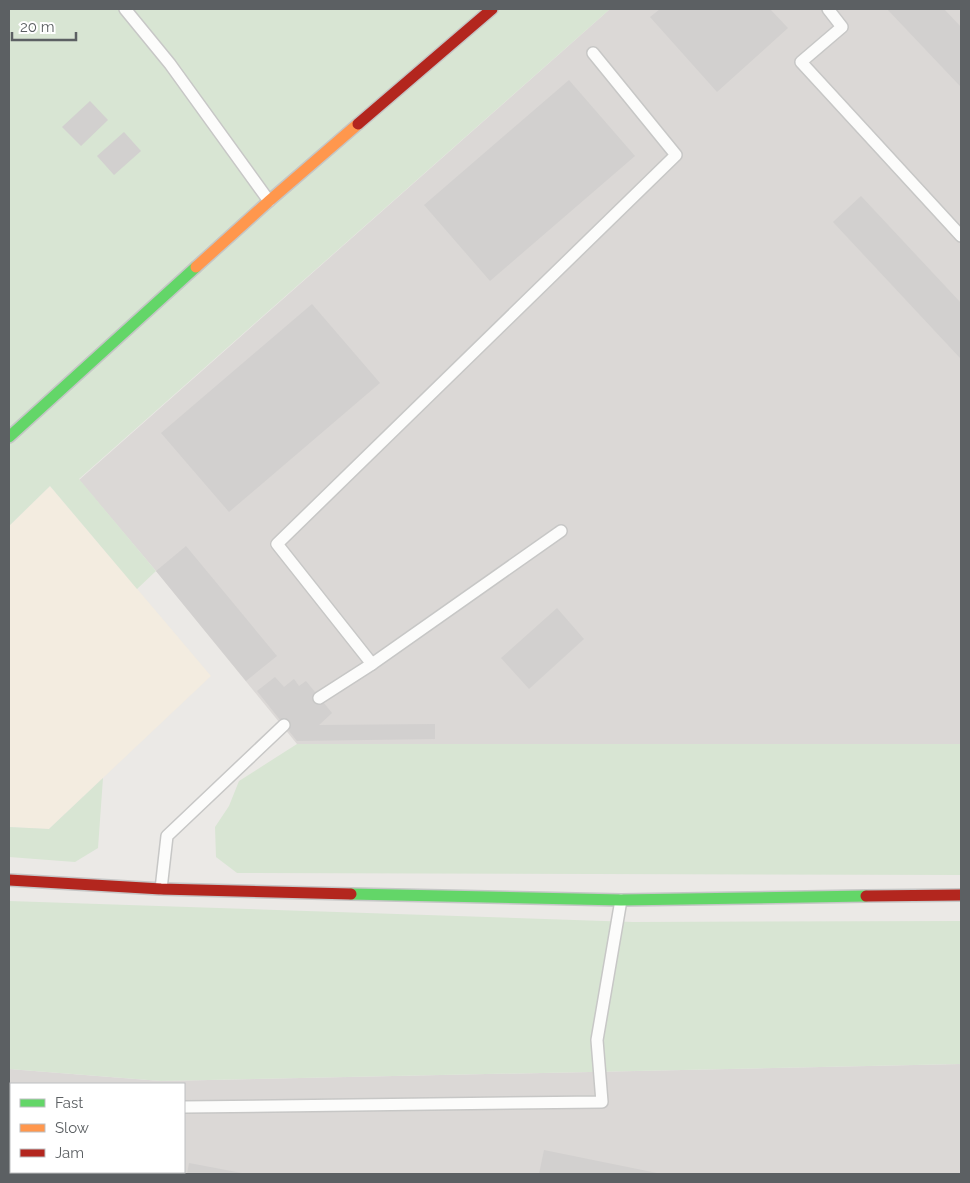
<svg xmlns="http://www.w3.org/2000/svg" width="970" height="1183" font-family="Raleway,sans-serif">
<rect width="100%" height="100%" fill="#ebe9e6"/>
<polygon fill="#f3ece0" points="50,486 211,676 49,829 9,827 9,526"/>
<g fill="#dbd8d6" fill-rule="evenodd">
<polygon points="610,9 961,9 961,744 297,744 156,571 79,480"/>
<path d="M961,1064V1174H9V1069L161,1081ZM11,1084H184V1172H11Z"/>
</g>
<g fill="#d8e5d3">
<polygon points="9,9 610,9 79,479 156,571 137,589 50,486 9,526"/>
<polygon points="297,744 961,744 961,875 237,873 216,857 215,827 229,806 239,781"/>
<polygon points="103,778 98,848 75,862 9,857 9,827 49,829"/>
<polygon points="9,901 633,922 961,921 961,1064 161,1081 9,1069"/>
</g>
<g fill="#d2d0cf">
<polygon points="660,9 770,9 788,28 717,92 650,17"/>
<polygon points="887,9 944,9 961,27 961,85 960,86"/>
<polygon points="569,80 635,156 490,281 424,205"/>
<polygon points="90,101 108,120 81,146 62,127"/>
<polygon points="124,132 141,151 114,175 97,156"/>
<polygon points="861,196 961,303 961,359 833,222"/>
<polygon points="312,304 380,383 229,512 161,433"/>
<polygon points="186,546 277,656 246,681 156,571"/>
<polygon points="557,608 584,639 529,689 501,658"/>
<polygon points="275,677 284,687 294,679 299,686 306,681 332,713 319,725 435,724 435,739 297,741 257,691"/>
<polygon points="544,1150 657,1173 657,1174 539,1174"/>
<polygon points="189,1163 242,1173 242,1174 187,1174"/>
</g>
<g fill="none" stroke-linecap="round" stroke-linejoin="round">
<defs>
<g id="lane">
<polyline points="125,9 170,64 269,201"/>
<polyline points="828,9 842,27 801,62 961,236"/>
<polyline points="372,664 277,544 676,155 593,53"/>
<polyline points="319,698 372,664 561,531"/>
<polyline points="161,889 167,836 284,725"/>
<polyline points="184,1107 602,1102 597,1040 621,900"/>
<polyline points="158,1174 158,1172"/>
</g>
<g id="fast">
<polyline points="9,437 196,267"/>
<polyline points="351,894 621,900 866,896"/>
</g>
<polyline id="slow" points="196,267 269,201 358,124"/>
<g id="jam">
<polyline points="358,124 492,9"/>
<polyline points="9,880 161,889 351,894"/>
<polyline points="866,896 961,895"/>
</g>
</defs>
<use href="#lane" stroke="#c7c7c6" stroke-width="14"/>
<use href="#fast" stroke="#c5c6c6" stroke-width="14"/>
<use href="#slow" stroke="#c5c6c6" stroke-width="14"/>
<use href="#jam" stroke="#c5c6c6" stroke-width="14"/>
<use href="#lane" stroke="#fcfcfb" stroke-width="11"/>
<use href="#fast" stroke="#63d668" stroke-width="11"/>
<use href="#slow" stroke="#ff974d" stroke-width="11"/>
<use href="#jam" stroke="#b3261e" stroke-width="11"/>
</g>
<rect width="970" height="1183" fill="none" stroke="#5c6063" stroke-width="20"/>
<rect x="10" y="1083" width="175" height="90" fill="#ffffff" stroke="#bebfc1"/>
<rect x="20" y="1099" width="25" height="8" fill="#63d668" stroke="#bebfc1"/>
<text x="55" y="1108" font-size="15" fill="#5c6063">Fast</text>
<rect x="20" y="1124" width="25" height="8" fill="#ff974d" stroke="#bebfc1"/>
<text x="55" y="1133" font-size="15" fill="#5c6063">Slow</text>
<rect x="20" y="1149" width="25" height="8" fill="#b3261e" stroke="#bebfc1"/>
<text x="55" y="1158" font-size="15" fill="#5c6063">Jam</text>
<path d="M12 32v8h64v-8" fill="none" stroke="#5c6063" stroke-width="2.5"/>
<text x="20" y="32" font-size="15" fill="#5c6063" stroke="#ffffff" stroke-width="4" paint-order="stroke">20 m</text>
</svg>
